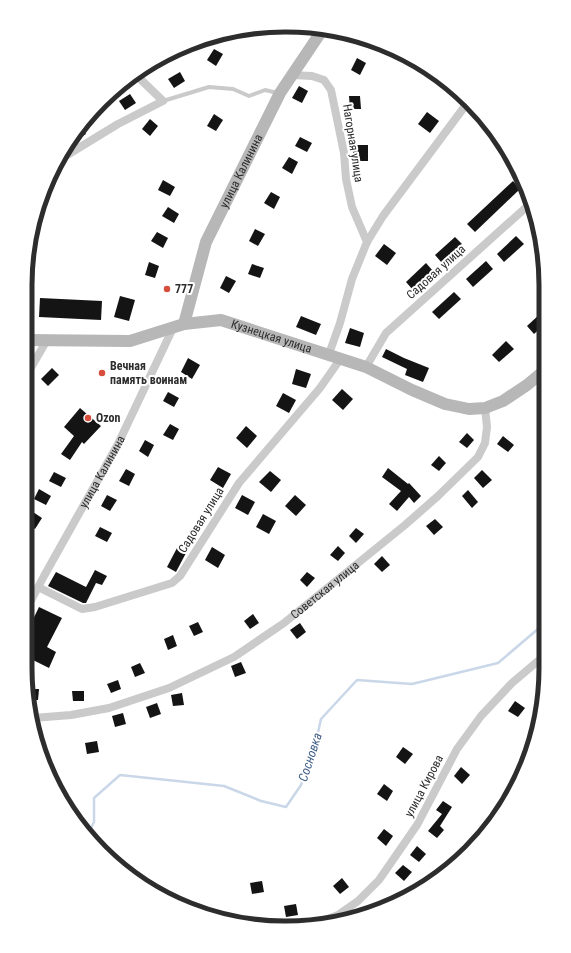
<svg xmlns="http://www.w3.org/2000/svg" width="571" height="953" font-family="'Roboto Condensed',sans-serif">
<rect width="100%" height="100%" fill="#fff"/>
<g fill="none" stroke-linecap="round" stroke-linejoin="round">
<g stroke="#c9d7e8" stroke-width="2.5">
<polyline points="545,445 539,469 545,473"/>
<polyline points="88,834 94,822 94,798 120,775 224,786 261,801 286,807 301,785 314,750 321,719 357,680 412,684 498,663 545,623"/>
</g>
</g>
<g fill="#141414">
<polygon points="366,39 376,42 372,49 363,44"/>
<polygon points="214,49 223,54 216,66 207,60"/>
<polygon points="357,58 366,63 360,75 351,70"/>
<polygon points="180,72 185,81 174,88 168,79"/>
<polygon points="299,86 308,91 302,103 292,98"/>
<polygon points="130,94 136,103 125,110 119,101"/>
<polygon points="349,96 360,96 361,109 350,109"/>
<polygon points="427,112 439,121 430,133 418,124"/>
<polygon points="214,114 223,120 216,131 207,126"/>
<polygon points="150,119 158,126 150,136 142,129"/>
<polygon points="81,126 86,134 66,146 69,141"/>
<polygon points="300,137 312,143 307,152 295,146"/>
<rect x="353" y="145" width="15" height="16"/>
<polygon points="289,157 298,162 292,174 282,168"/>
<polygon points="163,180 175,187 170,196 158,190"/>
<polygon points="513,181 520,189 475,232 467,224"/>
<polygon points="271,192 280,197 274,209 264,203"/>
<polygon points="168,207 179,214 174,223 162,216"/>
<polygon points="255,229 265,234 258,246 249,241"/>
<polygon points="157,232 168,238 163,248 151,241"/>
<polygon points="516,236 524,244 504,262 497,254"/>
<polygon points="455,237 462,244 442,263 435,255"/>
<polygon points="384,244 396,253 387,265 375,256"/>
<polygon points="486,261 493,269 473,287 466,279"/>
<polygon points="149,262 159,266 155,278 145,275"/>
<polygon points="426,263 433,271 413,290 406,282"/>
<polygon points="252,264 264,268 260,278 248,274"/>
<polygon points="226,276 236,281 229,293 220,288"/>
<polygon points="454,292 461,299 439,319 432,312"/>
<polygon points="120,296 135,300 129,321 114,317"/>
<polygon points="40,298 102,301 101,320 39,317"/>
<polygon points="541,313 545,318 545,324 534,334 527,326"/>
<polygon points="301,316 321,324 316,335 296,327"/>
<polygon points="350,328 364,333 360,347 345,343"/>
<polygon points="506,341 514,349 499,362 492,355"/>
<polygon points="386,349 404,358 429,368 423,382 405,375 407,369 382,357"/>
<polygon points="188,358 200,365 192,379 181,372"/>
<polygon points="52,368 59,375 48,386 41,379"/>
<polygon points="296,369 311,374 306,388 292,384"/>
<polygon points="342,389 353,399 343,410 332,400"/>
<polygon points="168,392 179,398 174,407 163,401"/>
<polygon points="283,393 296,400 289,413 276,406"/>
<polygon points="80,408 101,426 84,444 82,442 70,460 61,454 74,436 64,427"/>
<polygon points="170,424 179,429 173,440 163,435"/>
<polygon points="246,426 257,436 247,448 236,438"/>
<polygon points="467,433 474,440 467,448 459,442"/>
<polygon points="503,436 514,445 508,452 497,444"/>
<polygon points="145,440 154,445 148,457 139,451"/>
<polygon points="439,456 446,463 439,471 431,465"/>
<polygon points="218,467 231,474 223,488 210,480"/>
<polygon points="388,468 408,484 409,483 421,496 414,503 409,497 397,511 389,504 401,491 382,477"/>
<polygon points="126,469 135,474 129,486 119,481"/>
<polygon points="482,470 492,480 483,488 474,478"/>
<polygon points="270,471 281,480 271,492 259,482"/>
<polygon points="54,472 66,478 61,487 49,481"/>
<polygon points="39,489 51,496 46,505 34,499"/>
<polygon points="468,490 478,502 472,508 462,496"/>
<polygon points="107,495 117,500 110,511 101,506"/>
<polygon points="242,495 255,502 248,515 235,508"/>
<polygon points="295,495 306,505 296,516 285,506"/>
<polygon points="33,512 42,518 35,529 26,523"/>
<polygon points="263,514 276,521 269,534 256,527"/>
<polygon points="435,519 443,527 434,535 426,526"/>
<polygon points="100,527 112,533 107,542 95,536"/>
<polygon points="356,528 364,534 356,543 349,536"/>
<polygon points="338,546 345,553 338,561 330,555"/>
<polygon points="212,547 225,555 218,568 205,560"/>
<polygon points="177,548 186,553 176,572 167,567"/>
<polygon points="382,556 390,565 382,572 374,564"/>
<polygon points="95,570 107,576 102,585 96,583 86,603 83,603 48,586 56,572 86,587"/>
<polygon points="307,572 315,578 307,587 300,580"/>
<polygon points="39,607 62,618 47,647 56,652 49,668 25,656 25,636"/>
<polygon points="253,614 259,623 250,629 244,621"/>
<polygon points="198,622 203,632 194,636 189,626"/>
<polygon points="300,623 306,632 297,639 290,630"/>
<polygon points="173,635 177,646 168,650 164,639"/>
<polygon points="241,662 246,673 235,677 231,666"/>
<polygon points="140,663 145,673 135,677 131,667"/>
<polygon points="118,680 121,689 111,693 107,684"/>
<polygon points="28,689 39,689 38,700 30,700"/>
<polygon points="72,691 84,691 84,701 73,701"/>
<polygon points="182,693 184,705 173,706 171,695"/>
<polygon points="515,701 525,708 518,717 508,711"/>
<polygon points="157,703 161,714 150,718 146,707"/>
<polygon points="123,713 126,724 115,727 112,716"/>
<polygon points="97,741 99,752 87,754 85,743"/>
<polygon points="403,747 413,754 405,764 396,757"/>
<polygon points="461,767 470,775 462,784 454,776"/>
<polygon points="384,784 393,791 387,801 377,794"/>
<polygon points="443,801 452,807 440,826 444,830 437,838 428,831 442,814 436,810"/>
<polygon points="384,829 393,836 386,846 377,838"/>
<polygon points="417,846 426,854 419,862 410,855"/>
<polygon points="403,865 412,872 404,881 395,873"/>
<polygon points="342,878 349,887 340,894 333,886"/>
<polygon points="262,881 264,892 252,894 250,883"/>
<polygon points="296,904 298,915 286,917 284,906"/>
</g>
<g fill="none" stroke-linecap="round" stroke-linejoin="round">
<polyline stroke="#cacaca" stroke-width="4" points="163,101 209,87 233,89 249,96 265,90 278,93"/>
<g stroke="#cacaca" stroke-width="8">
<polyline points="292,75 312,76 324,80 331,90 344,153 346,179 352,207 367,242"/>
<polyline points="59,160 118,124 163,101 135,74"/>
<polyline points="329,354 340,323 352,279 367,242 383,216 468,102"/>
<polyline points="366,367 386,333 532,202"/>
<polyline points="25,378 47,340"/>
<polyline points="38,587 82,609 95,607 172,583 180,576 239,483 320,388 341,358"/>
<path id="s1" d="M25,612L44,576L118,444L173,328"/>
<path id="s2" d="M33,718L71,715L109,708L169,688L234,657L284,623L405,525L438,496L478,457L485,443L487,427L485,408"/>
<polyline points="320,922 338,915 358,901 379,880 417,825 457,749 481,716 512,683 545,655"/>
</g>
<g stroke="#b7b7b7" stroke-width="12">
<path id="s3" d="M184,324L206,242L280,93L323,29"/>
<path id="s4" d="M25,340L130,341L184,324L221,320L366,367L412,390L445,404L469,409L485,408L503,401L527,385L545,370"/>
</g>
</g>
<g fill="#d74e3d" stroke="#fff" stroke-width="1.5">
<circle cx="167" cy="289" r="4"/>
<circle cx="102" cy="373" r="4"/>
<circle cx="88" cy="418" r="4"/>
</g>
<g text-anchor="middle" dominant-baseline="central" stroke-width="4" stroke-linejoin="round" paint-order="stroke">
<g font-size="12" fill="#2d2d2d" stroke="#fff">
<text transform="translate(353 143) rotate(81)">Нагорная улица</text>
<text stroke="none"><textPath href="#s3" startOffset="164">улица Калинина</textPath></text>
<text transform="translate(436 272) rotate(-42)">Садовая улица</text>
<text stroke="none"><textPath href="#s4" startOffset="252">Кузнецкая улица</textPath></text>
<text stroke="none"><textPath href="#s1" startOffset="160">улица Калинина</textPath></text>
<text transform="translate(201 520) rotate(-58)">Садовая улица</text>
<text stroke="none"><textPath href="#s2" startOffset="325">Советская улица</textPath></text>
<text transform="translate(424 786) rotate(-62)">улица Кирова</text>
</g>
<g font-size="12" font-weight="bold" fill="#2d2d2d" stroke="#fff" text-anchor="start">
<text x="175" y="289">777</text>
<text x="110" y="366">Вечная<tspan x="110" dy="14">память воинам</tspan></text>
<text x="96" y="418">Ozon</text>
</g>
<g font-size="13" font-style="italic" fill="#426089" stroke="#fff">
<text transform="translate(310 757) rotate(-72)">Сосновка</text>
</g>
</g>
<path d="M0 0H571V953H0ZM285 32H286A253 253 0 0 1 539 285V668A253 253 0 0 1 286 921H285A253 253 0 0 1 32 668V285A253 253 0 0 1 285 32Z" fill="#fff" fill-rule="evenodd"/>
<path fill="none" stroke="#2d2d2d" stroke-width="5" d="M285 32H286A253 253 0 0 1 539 285V668A253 253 0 0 1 286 921H285A253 253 0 0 1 32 668V285A253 253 0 0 1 285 32Z"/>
</svg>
